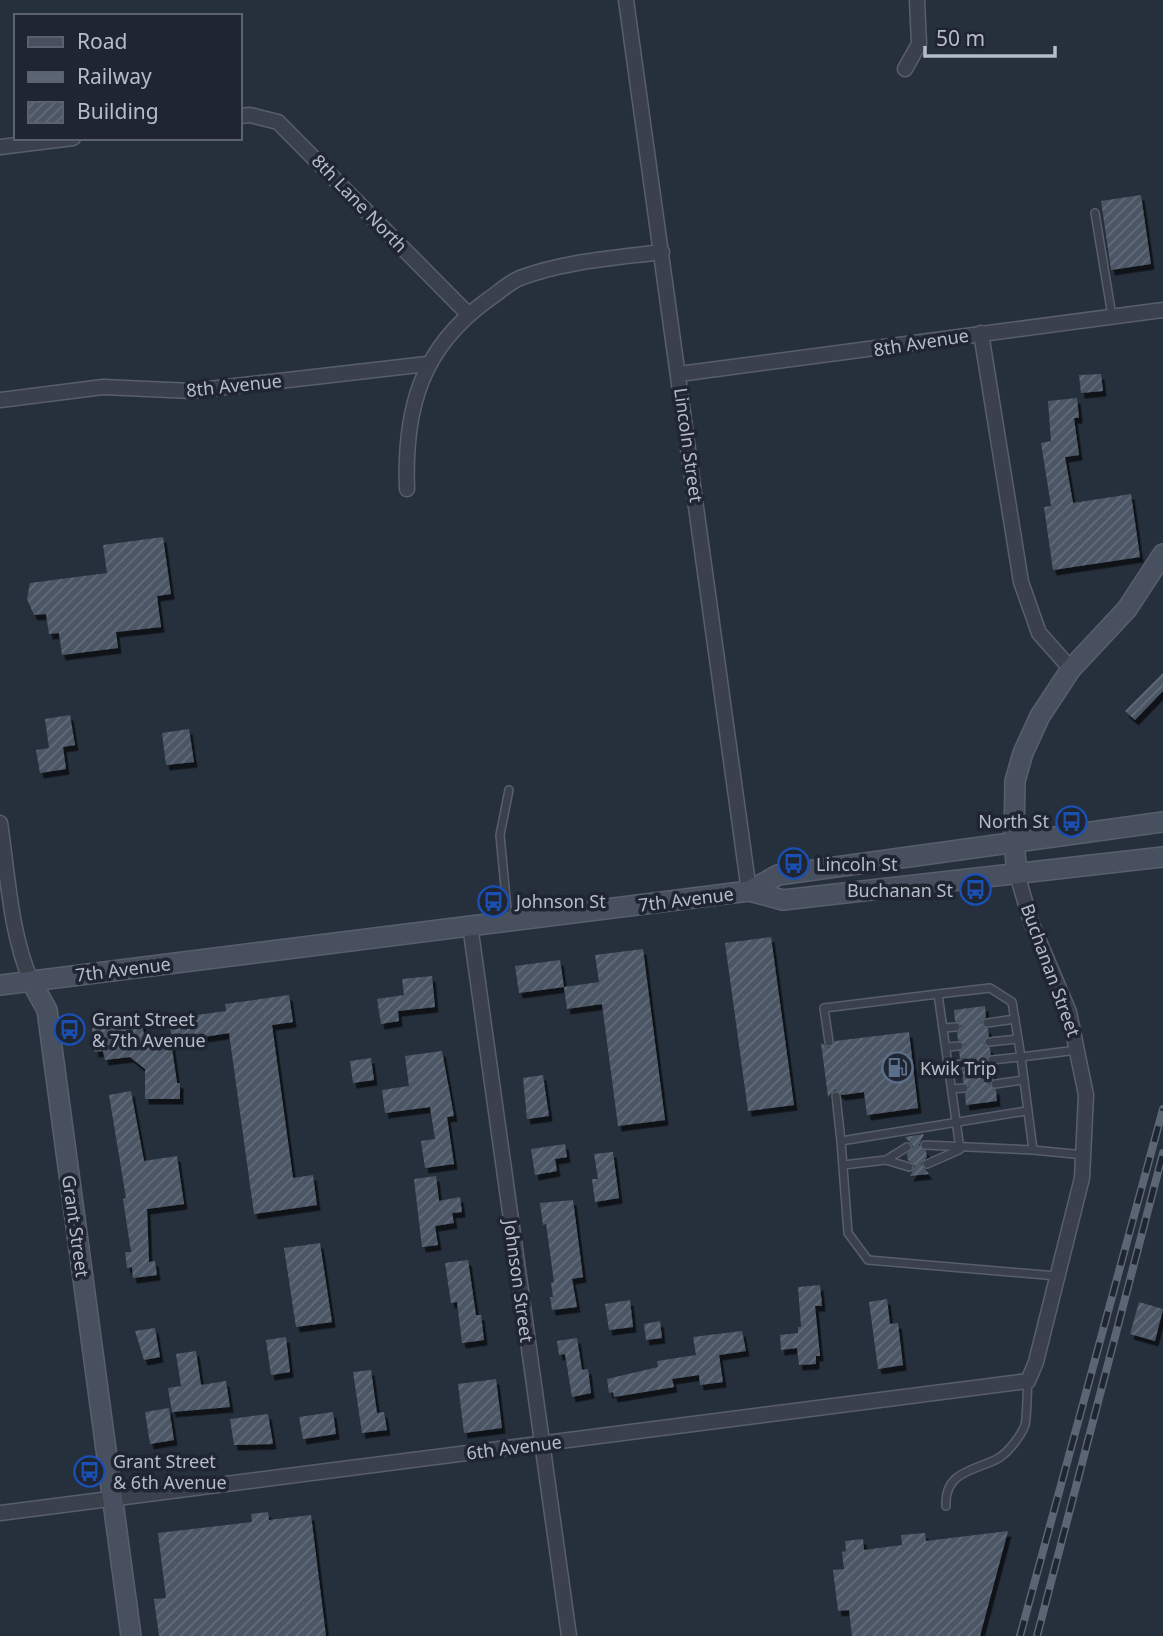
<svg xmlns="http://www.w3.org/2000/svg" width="1163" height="1636" font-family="'Noto Sans',sans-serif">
<defs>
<pattern id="building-hatch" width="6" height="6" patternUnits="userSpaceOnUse" patternTransform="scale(1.75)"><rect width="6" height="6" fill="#4c5665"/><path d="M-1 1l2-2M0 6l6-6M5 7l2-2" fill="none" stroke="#646c7a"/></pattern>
<filter id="shadow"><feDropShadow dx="3.5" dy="5.5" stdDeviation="0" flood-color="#0009"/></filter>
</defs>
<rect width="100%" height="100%" fill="#262f3c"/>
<g fill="url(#building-hatch)" filter="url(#shadow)">
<polygon points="1141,195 1151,264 1111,270 1101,201"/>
<polygon points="1101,374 1103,391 1081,393 1079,375"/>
<polygon points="1077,398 1079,418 1074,418 1079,455 1065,457 1073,503 1131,494 1140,557 1053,570 1044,507 1051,506 1041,443 1051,441 1048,401"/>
<polygon points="163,537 171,594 157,596 161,627 116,632 118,648 62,655 59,633 49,634 46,614 34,615 27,599 30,583 107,573 103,545"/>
<polygon points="1163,673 1163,691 1135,720 1125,711"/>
<polygon points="70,715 75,745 63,747 66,769 40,773 36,750 49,748 45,719"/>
<polygon points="189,729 194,762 166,765 162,733"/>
<polygon points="771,937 794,1105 748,1111 725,943"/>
<polygon points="643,949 665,1120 618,1126 602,1004 567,1009 564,987 599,982 595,955"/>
<polygon points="560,960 564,987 519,993 515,966"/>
<polygon points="432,976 435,1007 398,1011 399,1021 381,1024 377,999 404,995 402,979"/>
<polygon points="289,995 293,1022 272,1025 293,1178 313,1175 317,1205 254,1214 229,1033 172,1042 170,1026 177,1025 176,1018 226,1011 225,1004"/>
<polygon points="985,1006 986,1017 981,1023 988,1029 989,1036 983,1043 990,1048 991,1054 986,1061 992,1066 994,1078 989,1084 996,1090 997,1101 966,1105 965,1094 970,1087 963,1082 962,1070 967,1064 960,1058 959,1052 965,1045 958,1040 957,1033 962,1026 955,1021 954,1010"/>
<polygon points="142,1021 145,1044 171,1041 177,1083 180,1083 180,1099 145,1099 145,1069 130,1057 105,1060 103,1051 95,1052 92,1028"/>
<polygon points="909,1032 918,1108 867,1115 864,1092 842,1095 835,1090 828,1097 821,1043 829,1048 835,1041"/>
<polygon points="442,1051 454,1116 447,1117 454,1164 425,1168 421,1141 435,1139 430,1107 385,1113 382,1090 409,1086 405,1056"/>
<polygon points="371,1058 374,1080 353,1083 350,1061"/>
<polygon points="543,1075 549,1116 527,1119 523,1078"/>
<polygon points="131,1091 144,1161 177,1156 184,1204 147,1209 149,1262 155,1261 157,1275 133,1278 132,1267 127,1268 125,1252 131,1252 123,1199 126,1198 109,1095"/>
<polygon points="924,1134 919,1145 926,1151 927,1157 921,1164 929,1174 910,1176 915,1166 908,1160 907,1154 913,1146 905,1137"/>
<polygon points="565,1144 567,1157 555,1159 557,1171 535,1175 531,1149"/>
<polygon points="613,1152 619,1198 595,1202 592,1179 598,1179 594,1154"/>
<polygon points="436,1176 439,1201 460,1197 462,1212 452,1213 454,1223 435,1226 438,1245 422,1247 414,1179"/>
<polygon points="573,1200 583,1277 572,1279 577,1307 552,1310 550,1297 553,1297 551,1283 554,1282 546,1224 543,1225 540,1203"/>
<polygon points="320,1243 332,1322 296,1327 284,1248"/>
<polygon points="468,1260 476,1315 481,1315 484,1340 462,1343 457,1302 451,1303 445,1263"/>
<polygon points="820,1285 822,1306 815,1306 820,1356 816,1356 816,1364 799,1365 797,1348 781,1350 780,1335 798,1333 798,1327 801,1327 798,1287"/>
<polygon points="887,1299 890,1324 898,1323 903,1365 878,1369 869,1302"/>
<polygon points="630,1300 633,1327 609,1330 605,1304"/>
<polygon points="1139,1302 1163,1309 1155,1341 1130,1334"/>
<polygon points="660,1321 662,1338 646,1340 644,1324"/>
<polygon points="155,1328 160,1357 144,1360 135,1331"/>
<polygon points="742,1331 746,1351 719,1355 723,1382 700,1385 699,1375 672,1379 674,1387 614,1397 613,1392 609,1393 607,1379 658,1367 657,1361 696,1355 693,1337"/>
<polygon points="286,1337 290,1372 271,1375 266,1340"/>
<polygon points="577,1338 582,1370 588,1369 591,1393 572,1397 565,1354 559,1355 557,1341"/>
<polygon points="196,1351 201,1385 226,1381 230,1407 172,1412 168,1388 181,1386 176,1354"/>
<polygon points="371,1370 377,1413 384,1412 387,1430 362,1433 353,1372"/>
<polygon points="496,1379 502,1428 464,1433 458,1384"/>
<polygon points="169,1408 174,1440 150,1444 145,1412"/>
<polygon points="333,1412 336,1434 303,1439 299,1417"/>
<polygon points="268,1414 273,1444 234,1445 230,1419"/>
<polygon points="268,1512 269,1520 311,1515 326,1636 159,1636 154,1599 166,1598 158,1533 252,1522 251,1514"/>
<polygon points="1008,1531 980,1636 852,1636 849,1610 838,1611 833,1570 844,1569 842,1552 846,1551 845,1541 863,1539 864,1550 902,1545 901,1535 925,1533 926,1541"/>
</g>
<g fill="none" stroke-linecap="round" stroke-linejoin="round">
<defs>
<g id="lane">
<polyline points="1095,213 1112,316"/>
<polyline points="508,919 500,835 509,790"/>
<polyline points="987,1023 1015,1019"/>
<polyline points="943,1028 956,1027"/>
<polyline points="829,1042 824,1008 938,994"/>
<polyline points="989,1042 1018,1039"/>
<polyline points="946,1047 959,1046"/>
<polyline points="1077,1050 1021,1057 1033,1150 1084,1155"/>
<polyline points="949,1066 961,1064"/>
<polyline points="995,1084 1023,1080"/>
<polyline points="952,1089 964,1088"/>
<polyline points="836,1096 841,1141"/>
<polyline points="1026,1111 841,1141 848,1233 868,1260 1057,1276"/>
<polyline points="925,1145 1033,1150"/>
<polyline points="960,1149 938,994 990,988 1012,1002 1021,1057 992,1060"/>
<polyline points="886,1160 909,1167"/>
<polyline points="927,1164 959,1150"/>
<polyline points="843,1165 886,1160 907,1147"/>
<path d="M946,1506C944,1472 973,1471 997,1459C1007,1454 1021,1436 1025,1425C1027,1418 1027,1392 1028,1381"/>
</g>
<g id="street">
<polyline points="626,0 749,891"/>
<polyline points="905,69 919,44 917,0"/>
<polyline points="240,116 250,115 278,122 468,314"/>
<polyline points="0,147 73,138"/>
<polyline points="981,333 1021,582 1039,633 1071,669"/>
<polyline points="679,374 1163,310"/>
<polyline points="0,400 103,387 192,391 427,364"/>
<path d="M407,489C404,409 421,347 489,299C499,292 510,282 520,278C565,261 615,258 662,252"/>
<path d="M0,823C8,875 10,932 31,981"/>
<polyline points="470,925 569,1636"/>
<polyline points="0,1513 1028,1381 1036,1362 1082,1178 1086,1095 1069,1012 1031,922 1017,874"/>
</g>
<g id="secondary">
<polyline points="1017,874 1014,841 1015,781 1023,753 1040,716 1071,669 1127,609 1163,554"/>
<polyline points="749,891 778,875 1163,822"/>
<polyline points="31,981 47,1010 131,1636"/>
<polyline points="0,985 749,891 783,900 1163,857"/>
</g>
</defs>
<use href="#lane" stroke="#585f6b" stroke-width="10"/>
<use href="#street" stroke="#585f6b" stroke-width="17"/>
<use href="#secondary" stroke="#585f6b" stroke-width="22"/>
<use href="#lane" stroke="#3a414d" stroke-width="7"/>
<use href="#street" stroke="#3a414d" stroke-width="14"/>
<use href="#secondary" stroke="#48505f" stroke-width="19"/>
<defs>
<g id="rail">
<polyline points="1020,1636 1163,1109"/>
<polyline points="1037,1636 1163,1153"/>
</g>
</defs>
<use href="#rail" stroke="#5c6573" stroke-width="8"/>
<use href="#rail" stroke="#1f2632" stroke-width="5" stroke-dasharray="16" stroke-linecap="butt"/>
</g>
<defs>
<symbol id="bus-ring" viewBox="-11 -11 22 22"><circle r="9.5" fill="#1f2632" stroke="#1a4fb4" stroke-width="1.5"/><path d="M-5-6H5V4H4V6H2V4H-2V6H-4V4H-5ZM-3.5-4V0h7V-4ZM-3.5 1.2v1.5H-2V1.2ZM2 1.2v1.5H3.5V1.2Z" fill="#1a4fb4"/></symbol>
<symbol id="fuel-ring" viewBox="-11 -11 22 22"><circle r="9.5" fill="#1f2632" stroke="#5c6f8a" stroke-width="1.5"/><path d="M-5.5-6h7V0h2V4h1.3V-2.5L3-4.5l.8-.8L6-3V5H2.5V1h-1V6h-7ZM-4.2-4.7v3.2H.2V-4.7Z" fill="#5c6f8a"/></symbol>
</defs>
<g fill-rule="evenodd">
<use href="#bus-ring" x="1054" y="804" width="35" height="35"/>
<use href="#bus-ring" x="776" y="846" width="35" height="35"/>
<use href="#bus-ring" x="958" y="872" width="35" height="35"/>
<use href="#bus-ring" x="476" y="884" width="35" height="35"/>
<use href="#bus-ring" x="52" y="1012" width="35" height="35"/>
<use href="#fuel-ring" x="880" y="1050" width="35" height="35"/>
<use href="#bus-ring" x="72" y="1454" width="35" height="35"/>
</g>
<g text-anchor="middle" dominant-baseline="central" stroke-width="7" stroke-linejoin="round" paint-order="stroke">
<g font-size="18" fill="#b6bcc8" stroke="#1f2632">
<text transform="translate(360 203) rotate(46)">8th Lane North</text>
<text transform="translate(921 342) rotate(-9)">8th Avenue</text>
<text transform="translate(234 385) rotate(-6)">8th Avenue</text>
<text transform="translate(689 445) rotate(82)">Lincoln Street</text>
<text transform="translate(686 899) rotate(-7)">7th Avenue</text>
<text transform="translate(123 969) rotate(-7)">7th Avenue</text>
<text transform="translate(1051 970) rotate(70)">Buchanan Street</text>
<text transform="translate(76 1226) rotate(82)">Grant Street</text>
<text transform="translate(519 1281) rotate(82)">Johnson Street</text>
<text transform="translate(514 1447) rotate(-7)">6th Avenue</text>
</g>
<g font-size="18" fill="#b6bcc8" stroke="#1f2632" text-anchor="start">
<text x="1049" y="821" text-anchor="end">North St</text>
<text x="816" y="864">Lincoln St</text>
<text x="953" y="890" text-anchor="end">Buchanan St</text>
<text x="516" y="901">Johnson St</text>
<text x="92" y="1019">Grant Street<tspan x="92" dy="21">&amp; 7th Avenue</tspan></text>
<text x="920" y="1068">Kwik Trip</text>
<text x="113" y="1461">Grant Street<tspan x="113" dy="21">&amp; 6th Avenue</tspan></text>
</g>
</g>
<rect x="14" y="14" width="228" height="126" fill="#1f2632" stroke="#5b626e" stroke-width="2"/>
<rect x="28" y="37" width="35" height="10" fill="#48505f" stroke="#5b626e" stroke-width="2"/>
<text x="77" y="49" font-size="21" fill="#b6bcc8">Road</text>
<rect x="28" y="72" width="35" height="10" fill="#5c6573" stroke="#5b626e" stroke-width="2"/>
<text x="77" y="84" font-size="21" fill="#b6bcc8">Railway</text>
<rect x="28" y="102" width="35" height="21" fill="url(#building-hatch)" stroke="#5b626e" stroke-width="2"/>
<text x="77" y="119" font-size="21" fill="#b6bcc8">Building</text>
<path d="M925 46v10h130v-10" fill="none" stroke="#b6bcc8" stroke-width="3.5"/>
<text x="936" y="46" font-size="21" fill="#b6bcc8" stroke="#1f2632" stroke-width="5" paint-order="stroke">50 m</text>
</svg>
